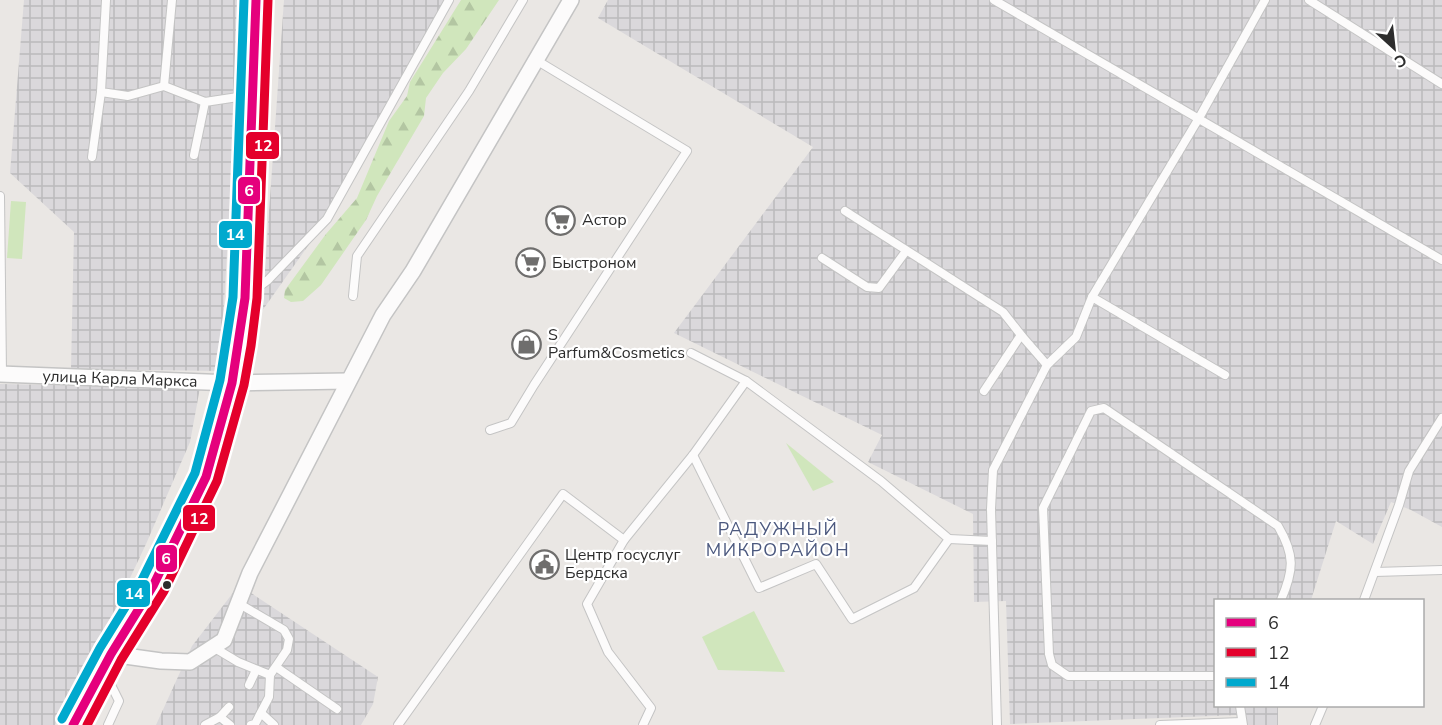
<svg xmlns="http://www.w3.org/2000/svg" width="1442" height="725" font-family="'Nunito Sans',sans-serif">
<defs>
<pattern id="industrial-grid" width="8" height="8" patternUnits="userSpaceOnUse" patternTransform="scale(1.5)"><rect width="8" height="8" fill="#dad8db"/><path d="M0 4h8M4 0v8" fill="none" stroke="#bbbabc"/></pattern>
<pattern id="forest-firs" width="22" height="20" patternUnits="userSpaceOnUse" patternTransform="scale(1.5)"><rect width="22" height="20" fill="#d0e6bc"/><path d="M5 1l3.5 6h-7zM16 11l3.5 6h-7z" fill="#b3c6a2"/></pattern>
</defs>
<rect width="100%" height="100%" fill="#eae7e4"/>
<g fill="url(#industrial-grid)">
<polygon points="24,0 242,0 220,371 71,369 74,232 10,173"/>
<polygon points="284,0 454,0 327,219 262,311"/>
<polygon points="608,0 1442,0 1442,527 1411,510 1391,502 1373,544 1336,521 1311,600 1216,600 1216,706 1278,706 1278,725 1238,725 1237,715 1010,724 1006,601 974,602 973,514 868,462 882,435 674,333 813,147 598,18"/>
<polygon points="0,384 200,388 190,442 146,544 83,678 55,725 0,725"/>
<polygon points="239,585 378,677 373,704 361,725 156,725 192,646"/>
</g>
<polygon fill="url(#forest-firs)" points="461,0 499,0 466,49 443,73 426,98 424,116 377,196 366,220 321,285 303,301 291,302 284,298 285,290 326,234 357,198 389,121 407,96 410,82"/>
<g fill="#d0e6bc">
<polygon points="11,201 26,202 22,259 7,258"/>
<polygon points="786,443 834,482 813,491"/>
<polygon points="754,611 785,672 718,670 702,637"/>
</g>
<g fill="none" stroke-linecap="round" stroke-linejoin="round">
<defs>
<g id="service">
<polyline points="106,0 101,92 128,96 164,86 205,102"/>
<polyline points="994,0 1442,260"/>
<polyline points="1309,0 1442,84"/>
<polyline points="164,86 172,0"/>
<polyline points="194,155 205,102 251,95"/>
<polyline points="92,157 101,92"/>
<polyline points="0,196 2,374"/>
<polyline points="845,211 1003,312 1021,335 1047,365"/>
<polyline points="822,258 867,287 879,288 906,251"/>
<polyline points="248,295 268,280 327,219 449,0"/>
<polyline points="353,296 357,256 469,91 523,0"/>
<polyline points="1092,297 1225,375"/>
<polyline points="691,353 746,381 881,481 949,539 914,588 852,619 816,564 759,588 693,455"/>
<polyline points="984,391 1021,335"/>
<polyline points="490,430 511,423 534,385 687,151 536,60"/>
<polyline points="949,539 992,541"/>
<polyline points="624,540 587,604 608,652 651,708 643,725"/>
<polyline points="1375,572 1442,570"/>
<polyline points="1364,600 1399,505 1409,471 1442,418"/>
<polyline points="213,647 238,662 270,675 287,650 289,639 284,630 238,603"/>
<polyline points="276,667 337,709"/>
<polyline points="105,673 119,701 108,725"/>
<path d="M1216,676H1068L1052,665L1049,654L1043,508L1091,411L1104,408L1278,526C1295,555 1294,570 1281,600"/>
<polyline points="249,685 256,670"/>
<polyline points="1240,706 1243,725"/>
<polyline points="229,707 220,717 230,725"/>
<polyline points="261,713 274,725"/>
<polyline points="205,725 220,717"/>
<polyline points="251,725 255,724 269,697 270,675"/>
<polyline points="398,725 563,494 624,540 693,455 746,381"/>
<polyline points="997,725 991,509 993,470 1047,365 1076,337 1092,297 1199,118 1265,0"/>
<polyline points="1160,725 1242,722"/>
<polyline points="1315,725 1323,706"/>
</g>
<g id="minor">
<polyline points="0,374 232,383 348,381"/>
<polyline points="111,654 161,661 190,662 224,640 250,573 383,315 413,271 571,0"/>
</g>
<polyline id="secondary" points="73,725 111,654 153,586 206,477 232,383 239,344 245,298 256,0"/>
</defs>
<use href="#service" stroke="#c4c4c4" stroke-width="10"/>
<use href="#minor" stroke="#c4c4c4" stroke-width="18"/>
<use href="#secondary" stroke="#c4c4c4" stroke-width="24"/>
<use href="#service" stroke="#fcfbfb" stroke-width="8"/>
<use href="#minor" stroke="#fcfbfb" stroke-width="15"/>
<use href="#secondary" stroke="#fcfbfb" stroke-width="21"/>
<defs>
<polyline id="bus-1" points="73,725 111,654 153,586 206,477 232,383 245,298 256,0"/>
<polyline id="bus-2" points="87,725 121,660 164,591 217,481 244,385 251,346 257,298 268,0"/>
<polyline id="bus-3" points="62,719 100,648 142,580 195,473 220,380 233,297 244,0"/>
</defs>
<use href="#bus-1" stroke="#fff" stroke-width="14"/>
<use href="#bus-2" stroke="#fff" stroke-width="14"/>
<use href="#bus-3" stroke="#fff" stroke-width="14"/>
<use href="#bus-1" stroke="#e5007d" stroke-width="9"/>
<use href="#bus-2" stroke="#e4002b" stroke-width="9"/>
<use href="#bus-3" stroke="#00a9ce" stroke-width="9"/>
</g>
<defs>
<symbol id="supermarket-ring" viewBox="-11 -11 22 22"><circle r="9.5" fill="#fff" stroke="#6f6e6d" stroke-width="1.5"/><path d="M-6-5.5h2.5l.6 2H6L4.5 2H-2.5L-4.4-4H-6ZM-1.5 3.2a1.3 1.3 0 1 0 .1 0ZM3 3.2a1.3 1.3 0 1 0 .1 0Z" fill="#6f6e6d"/></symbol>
<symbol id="shop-ring" viewBox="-11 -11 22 22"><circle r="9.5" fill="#fff" stroke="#6f6e6d" stroke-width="1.5"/><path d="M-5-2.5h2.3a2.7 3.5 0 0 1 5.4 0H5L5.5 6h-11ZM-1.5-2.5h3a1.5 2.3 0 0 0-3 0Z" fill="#6f6e6d"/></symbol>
<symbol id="civic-ring" viewBox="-11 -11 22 22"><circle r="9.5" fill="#fff" stroke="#6f6e6d" stroke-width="1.5"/><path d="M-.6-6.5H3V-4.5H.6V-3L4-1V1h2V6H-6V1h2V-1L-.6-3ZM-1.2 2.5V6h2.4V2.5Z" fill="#6f6e6d"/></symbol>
</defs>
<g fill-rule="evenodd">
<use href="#supermarket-ring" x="544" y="204" width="33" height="33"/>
<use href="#supermarket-ring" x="514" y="246" width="33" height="33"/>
<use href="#shop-ring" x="510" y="328" width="33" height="33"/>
<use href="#civic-ring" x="528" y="548" width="33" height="33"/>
</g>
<circle fill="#2d2d2d" stroke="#fff" stroke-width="2" cx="167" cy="585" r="5"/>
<g text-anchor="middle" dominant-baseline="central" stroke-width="4.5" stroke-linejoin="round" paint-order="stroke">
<g font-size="16" fill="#2d2d2d" stroke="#fff" text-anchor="start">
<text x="582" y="220">Астор</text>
<text x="552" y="263">Быстроном</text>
<text x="548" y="335">S<tspan x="548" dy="18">Parfum&amp;Cosmetics</tspan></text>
<text x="565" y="555">Центр госуслуг<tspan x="565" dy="18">Бердска</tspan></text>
</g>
<g font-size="16" fill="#2d2d2d" stroke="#fff">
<text transform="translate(120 379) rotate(2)">улица Карла Маркса</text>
</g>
<g font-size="18" letter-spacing="1.5" fill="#4c597f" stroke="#fff">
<text x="778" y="529">РАДУЖНЫЙ<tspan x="778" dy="21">МИКРОРАЙОН</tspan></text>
</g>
</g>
<g stroke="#fff" stroke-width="2">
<rect x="245" y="131" width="35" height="29" rx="6" fill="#e4002b"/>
<rect x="237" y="176" width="24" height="29" rx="6" fill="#e5007d"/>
<rect x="218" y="220" width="35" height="29" rx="6" fill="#00a9ce"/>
<rect x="182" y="504" width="34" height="28" rx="6" fill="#e4002b"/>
<rect x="155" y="544" width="23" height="29" rx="6" fill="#e5007d"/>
<rect x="116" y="579" width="35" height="29" rx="6" fill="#00a9ce"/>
</g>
<g font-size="16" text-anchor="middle" font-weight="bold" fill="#fff">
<text x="263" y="151">12</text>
<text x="249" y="196">6</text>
<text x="235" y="240">14</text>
<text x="199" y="524">12</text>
<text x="166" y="564">6</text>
<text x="134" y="599">14</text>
</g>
<rect x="1214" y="599" width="210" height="108" fill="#ffffff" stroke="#ababab" stroke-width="1.5"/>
<rect x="1226" y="618" width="30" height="9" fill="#e5007d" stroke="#ababab" stroke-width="1.5"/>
<text x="1268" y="629" font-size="18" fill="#2d2d2d">6</text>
<rect x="1226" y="648" width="30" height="9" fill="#e4002b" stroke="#ababab" stroke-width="1.5"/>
<text x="1268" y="659" font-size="18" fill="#2d2d2d">12</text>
<rect x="1226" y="678" width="30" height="9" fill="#00a9ce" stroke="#ababab" stroke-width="1.5"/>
<text x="1268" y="689" font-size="18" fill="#2d2d2d">14</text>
<g transform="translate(1394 48) rotate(153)" stroke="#ffffff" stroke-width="4.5" paint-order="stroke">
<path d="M0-4.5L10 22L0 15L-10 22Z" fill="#2d2d2d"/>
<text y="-9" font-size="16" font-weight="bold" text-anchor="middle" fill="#2d2d2d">С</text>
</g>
</svg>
